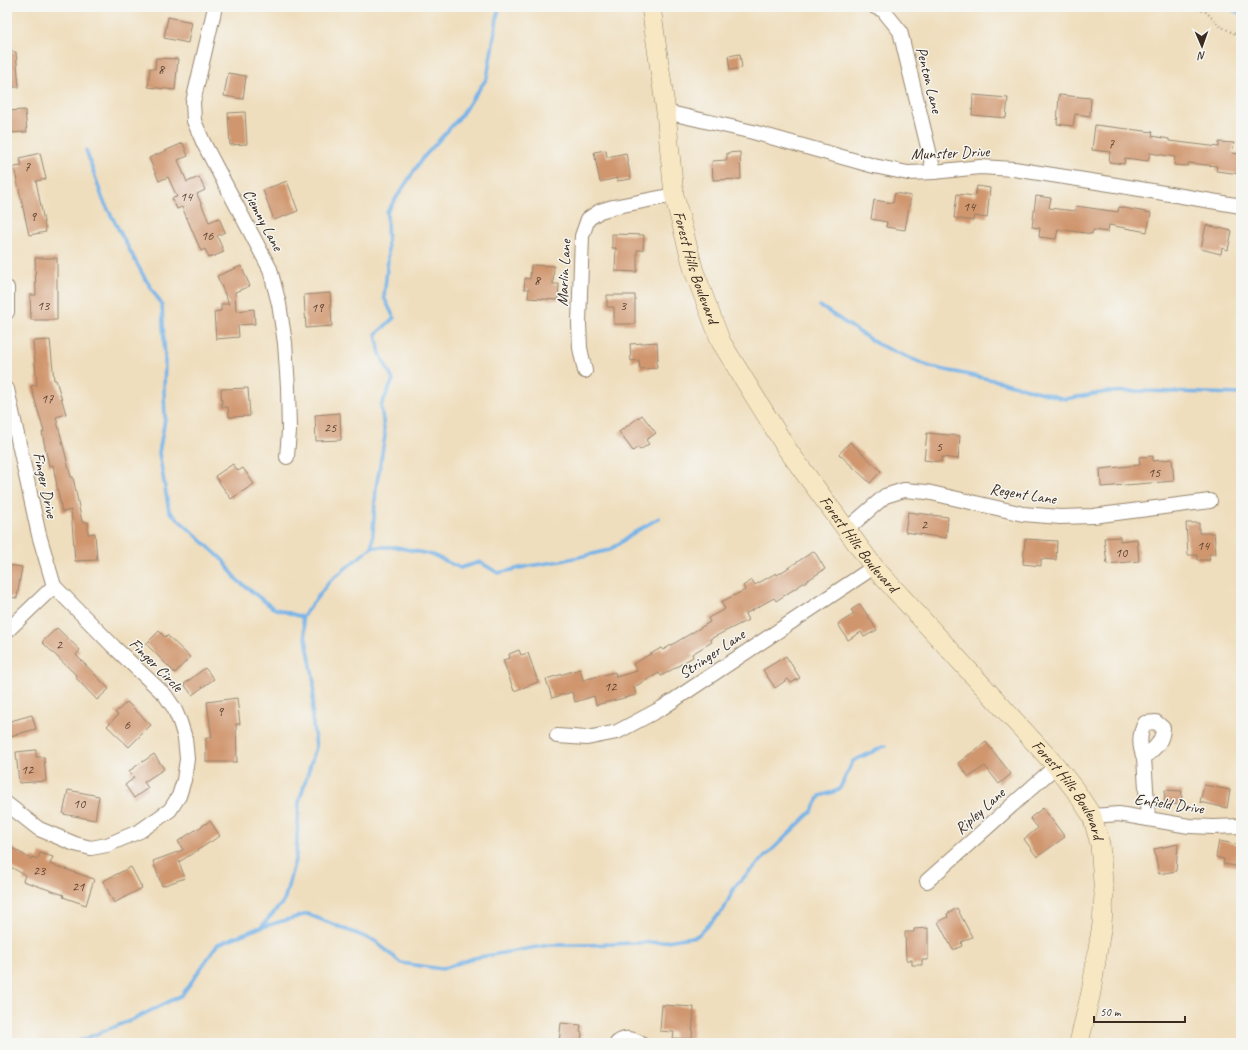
<svg xmlns="http://www.w3.org/2000/svg" width="1248" height="1050" font-family="Caveat,sans-serif">
<rect width="100%" height="100%" fill="#f6f6f2"/>
<filter id="ink" filterUnits="userSpaceOnUse"><feTurbulence type="fractalNoise" baseFrequency=".025" numOctaves="2"/><feDisplacementMap in="SourceGraphic" scale="8" xChannelSelector="R" yChannelSelector="G"/><feConvolveMatrix kernelMatrix="1 2 1 2 8 2 1 2 1" color-interpolation-filters="sRGB"/></filter>
<filter id="wash" filterUnits="userSpaceOnUse"><feTurbulence type="fractalNoise" baseFrequency=".012" numOctaves="4" result="noise"/><feDisplacementMap in="SourceGraphic" scale="16" xChannelSelector="R" yChannelSelector="G"/><feGaussianBlur stdDeviation="0.9" result="paint"/><feColorMatrix in="noise" values="0 0 0 0 0 0 0 0 0 0 0 0 0 0 0 0 0 1.4 0 .05"/><feComposite in="paint" operator="in"/></filter>
<g filter="url(#wash)">
<rect width="100%" height="100%" fill="#efdebd"/>
<g fill="none" stroke-linecap="round" stroke-linejoin="round">
<g stroke="#74b3e8" stroke-width="3.5">
<polyline points="1227,7 1241,14"/>
<polyline points="86,150 103,200 143,275 162,305 165,359 164,392 165,419 159,453 169,511 223,560 237,580 273,608 302,617"/>
<polyline points="820,306 877,344 931,367 998,381 1065,399 1107,392 1144,391 1241,394"/>
<polyline points="372,547 396,547 433,555 460,568 480,562 498,573 529,566 561,561 610,550 635,532 659,518"/>
<polyline points="262,927 307,914 375,941 401,963 442,969 474,958 549,945 585,945 661,942 697,936 724,909 735,886 812,811 820,796 839,790 853,761 885,746"/>
<polyline points="74,1043 134,1019 182,995 218,944 261,927 284,901 296,856 299,802 316,747 312,717 314,682 302,617 330,581 372,547 376,488 385,436 381,406 393,380 380,354 376,334 394,318 384,297 388,259 387,212 422,159 459,118 487,78 499,7"/>
</g>
</g>
<g id="blocks">
<g fill="#d0966e">
<polygon points="168,17 192,22 188,43 164,38"/>
<polygon points="7,52 16,52 19,87 7,87"/>
<polygon points="740,54 742,68 730,70 728,56"/>
<polygon points="156,58 178,59 175,90 148,87 150,68 155,69"/>
<polygon points="228,73 246,76 243,99 224,96"/>
<polygon points="973,95 1008,98 1006,118 972,115"/>
<polygon points="1059,95 1091,98 1090,116 1075,114 1073,126 1057,124"/>
<polygon points="25,110 27,132 7,133 7,111"/>
<polygon points="245,112 247,144 230,145 228,113"/>
<polygon points="1095,125 1153,132 1152,136 1169,139 1169,141 1219,147 1219,142 1234,143 1232,153 1241,154 1241,174 1216,171 1217,166 1188,163 1188,166 1174,165 1175,157 1150,153 1148,161 1125,158 1124,164 1109,162 1110,152 1092,150"/>
<polygon points="183,143 188,156 178,160 187,182 199,177 205,190 197,194 209,222 219,218 225,232 217,236 224,252 209,258 205,249 201,251 182,207 177,209 172,198 177,197 168,177 159,181 149,158"/>
<polygon points="606,150 607,157 626,153 631,179 617,181 617,178 600,182 594,152"/>
<polygon points="740,152 741,179 713,180 712,161 727,160 727,153"/>
<polygon points="40,153 46,179 36,181 46,232 29,235 14,167 22,166 20,158"/>
<polygon points="287,181 298,211 274,220 263,190"/>
<polygon points="977,186 990,188 987,218 974,216 973,221 954,218 957,194 975,196"/>
<polygon points="895,193 911,196 905,230 886,227 887,222 871,219 874,200 893,203"/>
<polygon points="1036,196 1051,198 1049,208 1075,211 1076,206 1118,212 1119,207 1151,213 1147,232 1109,225 1108,232 1093,230 1092,234 1058,229 1056,239 1039,237 1040,228 1032,227"/>
<polygon points="1206,225 1232,231 1228,250 1222,248 1221,254 1201,249"/>
<polygon points="612,234 644,235 643,250 637,250 637,272 615,271 616,248 612,248"/>
<polygon points="35,258 57,258 57,320 31,320 30,295 36,295"/>
<polygon points="531,265 554,266 553,284 559,284 558,300 528,298 529,289 524,289 525,278 530,279"/>
<polygon points="241,266 250,286 235,292 236,311 254,309 255,324 238,325 239,337 216,339 214,312 221,311 221,304 229,304 217,276"/>
<polygon points="330,293 332,326 306,328 304,295"/>
<polygon points="607,295 635,295 635,324 614,324 614,307 607,307"/>
<polygon points="50,340 54,380 56,380 66,414 56,417 71,477 73,477 82,522 88,522 88,534 95,533 97,560 75,561 71,510 62,512 53,465 49,466 42,432 44,432 31,386 37,385 33,341"/>
<polygon points="657,342 658,361 656,361 657,368 640,369 639,360 631,361 630,344"/>
<polygon points="248,388 250,416 229,417 228,407 222,407 221,389"/>
<polygon points="340,413 341,440 316,441 315,415"/>
<polygon points="642,415 656,433 646,440 649,444 640,450 638,447 633,451 619,432"/>
<polygon points="927,433 960,436 958,459 942,457 941,462 924,460"/>
<polygon points="850,442 881,471 870,483 839,454"/>
<polygon points="1153,456 1153,461 1172,459 1174,481 1101,487 1100,469 1140,465 1139,457"/>
<polygon points="233,464 238,471 243,468 254,484 231,499 215,476"/>
<polygon points="908,512 948,517 946,538 905,532"/>
<polygon points="1186,523 1199,523 1199,533 1214,533 1216,554 1209,554 1210,560 1197,560 1197,555 1188,555"/>
<polygon points="1120,537 1120,541 1137,539 1139,561 1107,564 1104,538"/>
<polygon points="1025,539 1057,541 1056,560 1041,559 1041,566 1023,564"/>
<polygon points="814,551 825,569 776,601 774,598 745,614 748,620 710,639 712,642 692,654 693,657 673,669 661,676 659,673 634,687 636,695 596,705 594,696 575,702 572,692 552,698 546,679 580,669 583,680 615,672 616,677 637,671 633,664 661,648 663,650 710,622 708,618 725,609 721,602 745,590 743,586 752,580 755,585 776,573 777,575"/>
<polygon points="7,565 22,567 17,598 7,597"/>
<polygon points="860,604 877,630 864,637 861,632 848,640 838,624 854,614 851,610"/>
<polygon points="57,628 80,650 76,655 109,689 97,700 76,678 78,677 42,642"/>
<polygon points="159,631 165,637 167,635 190,657 175,673 146,644"/>
<polygon points="519,650 521,655 528,653 538,682 514,691 503,660 510,658 509,654"/>
<polygon points="786,656 800,678 791,683 788,679 775,688 763,670"/>
<polygon points="205,668 214,679 192,695 184,684"/>
<polygon points="237,698 240,724 236,724 237,762 206,762 206,738 212,738 207,702"/>
<polygon points="127,702 151,725 129,747 107,726 118,715 115,713"/>
<polygon points="32,715 36,729 7,737 7,722"/>
<polygon points="986,742 1011,774 999,784 985,766 969,777 958,763"/>
<polygon points="36,750 36,757 44,757 46,781 19,783 16,752"/>
<polygon points="154,754 164,769 144,782 148,788 134,798 125,785 134,778 129,771"/>
<polygon points="1204,785 1230,790 1227,808 1200,802"/>
<polygon points="68,790 99,796 95,820 63,814"/>
<polygon points="1165,790 1182,791 1181,805 1164,803"/>
<polygon points="1043,808 1065,837 1037,857 1024,839 1038,828 1030,818"/>
<polygon points="210,821 220,836 179,862 185,878 162,886 153,861 183,850 178,841"/>
<polygon points="1219,841 1241,845 1241,867 1223,864 1224,859 1216,857"/>
<polygon points="1178,844 1176,871 1159,874 1154,849"/>
<polygon points="7,845 31,859 32,857 38,859 40,853 53,857 50,864 94,879 86,905 63,897 64,895 23,881 25,875 7,865"/>
<polygon points="131,867 142,888 114,903 103,881"/>
<polygon points="957,908 972,937 961,942 962,946 953,950 938,922 948,917 947,914"/>
<polygon points="928,928 928,960 922,960 922,965 912,965 912,960 906,960 905,932 914,932 914,929"/>
<polygon points="662,1005 694,1007 692,1039 673,1038 674,1032 660,1031"/>
<polygon points="561,1023 581,1025 580,1032 582,1033 581,1043 559,1043"/>
</g>
</g>
</g>
<g filter="url(#ink)">
<use href="#blocks" fill-opacity="0" stroke="#95846e" stroke-width="1"/>
<g fill="none" stroke-linecap="round" stroke-linejoin="round">
<defs>
<g id="minor">
<polyline points="215,7 193,102 194,121 204,144 270,269 279,304 285,343 288,387 289,431 287,457"/>
<polyline points="875,7 883,10 900,31 934,172"/>
<polyline points="666,112 753,132 874,166 908,173 934,172 980,167 1014,169 1116,185 1241,206"/>
<polyline points="7,288 7,312"/>
<polyline points="585,371 580,348 579,323 582,236 588,219 600,211 613,207 674,195"/>
<polyline points="7,389 39,535 54,586"/>
<polyline points="846,530 885,496 904,490 927,492 1023,514 1060,517 1093,516 1210,501"/>
<polyline points="7,631 54,586 114,647 165,695 174,708 180,722 185,738 187,759 184,780 179,796 170,810 140,831 107,845 91,848 75,844 39,829 7,804"/>
<polyline points="557,736 587,738 617,732 662,708 874,567"/>
<path d="M1144,758C1139,746 1139,734 1145,723L1156,722L1163,728C1162,744 1155,747 1144,758L1148,818"/>
<polyline points="1092,816 1119,814 1189,826 1213,827 1241,826"/>
<polyline points="927,881 1056,766"/>
<path d="M617,1043C625,1037 631,1038 640,1043"/>
</g>
<g id="secondary">
<path id="s1" d="M651,7L666,112L674,195L694,271L721,342L787,449L874,567L1056,766L1075,790L1092,816L1100,844L1102,870L1104,895L1102,924L1091,992L1079,1043"/>
</g>
</defs>
<use href="#minor" stroke="#95846e" stroke-width="16"/>
<use href="#secondary" stroke="#95846e" stroke-width="20"/>
<polyline stroke="#95846e" stroke-width="2" stroke-dasharray="1 3" stroke-linecap="butt" points="1190,7 1206,12 1220,26 1241,37"/>
<use href="#minor" stroke="#fff" stroke-width="14"/>
<use href="#secondary" stroke="#f7e8c3" stroke-width="19"/>
</g>
</g>
<g text-anchor="middle" dominant-baseline="central" stroke-width="3" stroke-linejoin="round" paint-order="stroke">
<g font-size="14" fill="#604532">
<text x="161" y="69">8</text>
<text x="1111" y="143">7</text>
<text x="27" y="166">7</text>
<text x="186" y="196">14</text>
<text x="969" y="206">14</text>
<text x="33" y="216">9</text>
<text x="207" y="235">16</text>
<text x="537" y="280">8</text>
<text x="43" y="305">13</text>
<text x="623" y="305">3</text>
<text x="317" y="307">19</text>
<text x="47" y="398">17</text>
<text x="330" y="427">25</text>
<text x="939" y="446">5</text>
<text x="1154" y="472">15</text>
<text x="924" y="524">2</text>
<text x="1203" y="545">14</text>
<text x="1121" y="552">10</text>
<text x="59" y="644">2</text>
<text x="610" y="686">12</text>
<text x="220" y="711">9</text>
<text x="127" y="724">6</text>
<text x="27" y="769">12</text>
<text x="79" y="803">10</text>
<text x="39" y="870">23</text>
<text x="78" y="886">21</text>
</g>
<g font-size="16" fill="#3b2a1e" stroke="#f6f6f2">
<text transform="translate(929 80) rotate(76)">Penton Lane</text>
<text transform="translate(950 153) rotate(-2)">Munster Drive</text>
<text transform="translate(263 220) rotate(62)">Ciemny Lane</text>
<text stroke="none"><textPath href="#s1" startOffset="265">Forest Hills Boulevard</textPath></text>
<text transform="translate(564 273) rotate(-87)">Marlin Lane</text>
<text transform="translate(45 485) rotate(78)">Finger Drive</text>
<text transform="translate(1023 494) rotate(9)">Regent Lane</text>
<text stroke="none"><textPath href="#s1" startOffset="589">Forest Hills Boulevard</textPath></text>
<text transform="translate(712 654) rotate(-34)">Stringer Lane</text>
<text transform="translate(156 665) rotate(45)">Finger Circle</text>
<text stroke="none"><textPath href="#s1" startOffset="913">Forest Hills Boulevard</textPath></text>
<text transform="translate(1169 804) rotate(8)">Enfield Drive</text>
<text transform="translate(980 811) rotate(-42)">Ripley Lane</text>
</g>
</g>
<rect width="1248" height="1050" fill="none" stroke="#f6f6f2" stroke-width="24"/>
<g transform="translate(1202 46) rotate(178)" stroke="#f6f6f2" stroke-width="3" paint-order="stroke">
<path d="M0-3L7 15L0 10L-7 15Z" fill="#3b2a1e"/>
<text y="-6" font-size="11" font-weight="bold" text-anchor="middle" fill="#3b2a1e">N</text>
</g>
<path d="M1094 1016v6h91v-6" fill="none" stroke="#3b2a1e" stroke-width="2"/>
<text x="1100" y="1016" font-size="12" fill="#3b2a1e" stroke="#f6f6f2" stroke-width="3" paint-order="stroke">50 m</text>
</svg>
